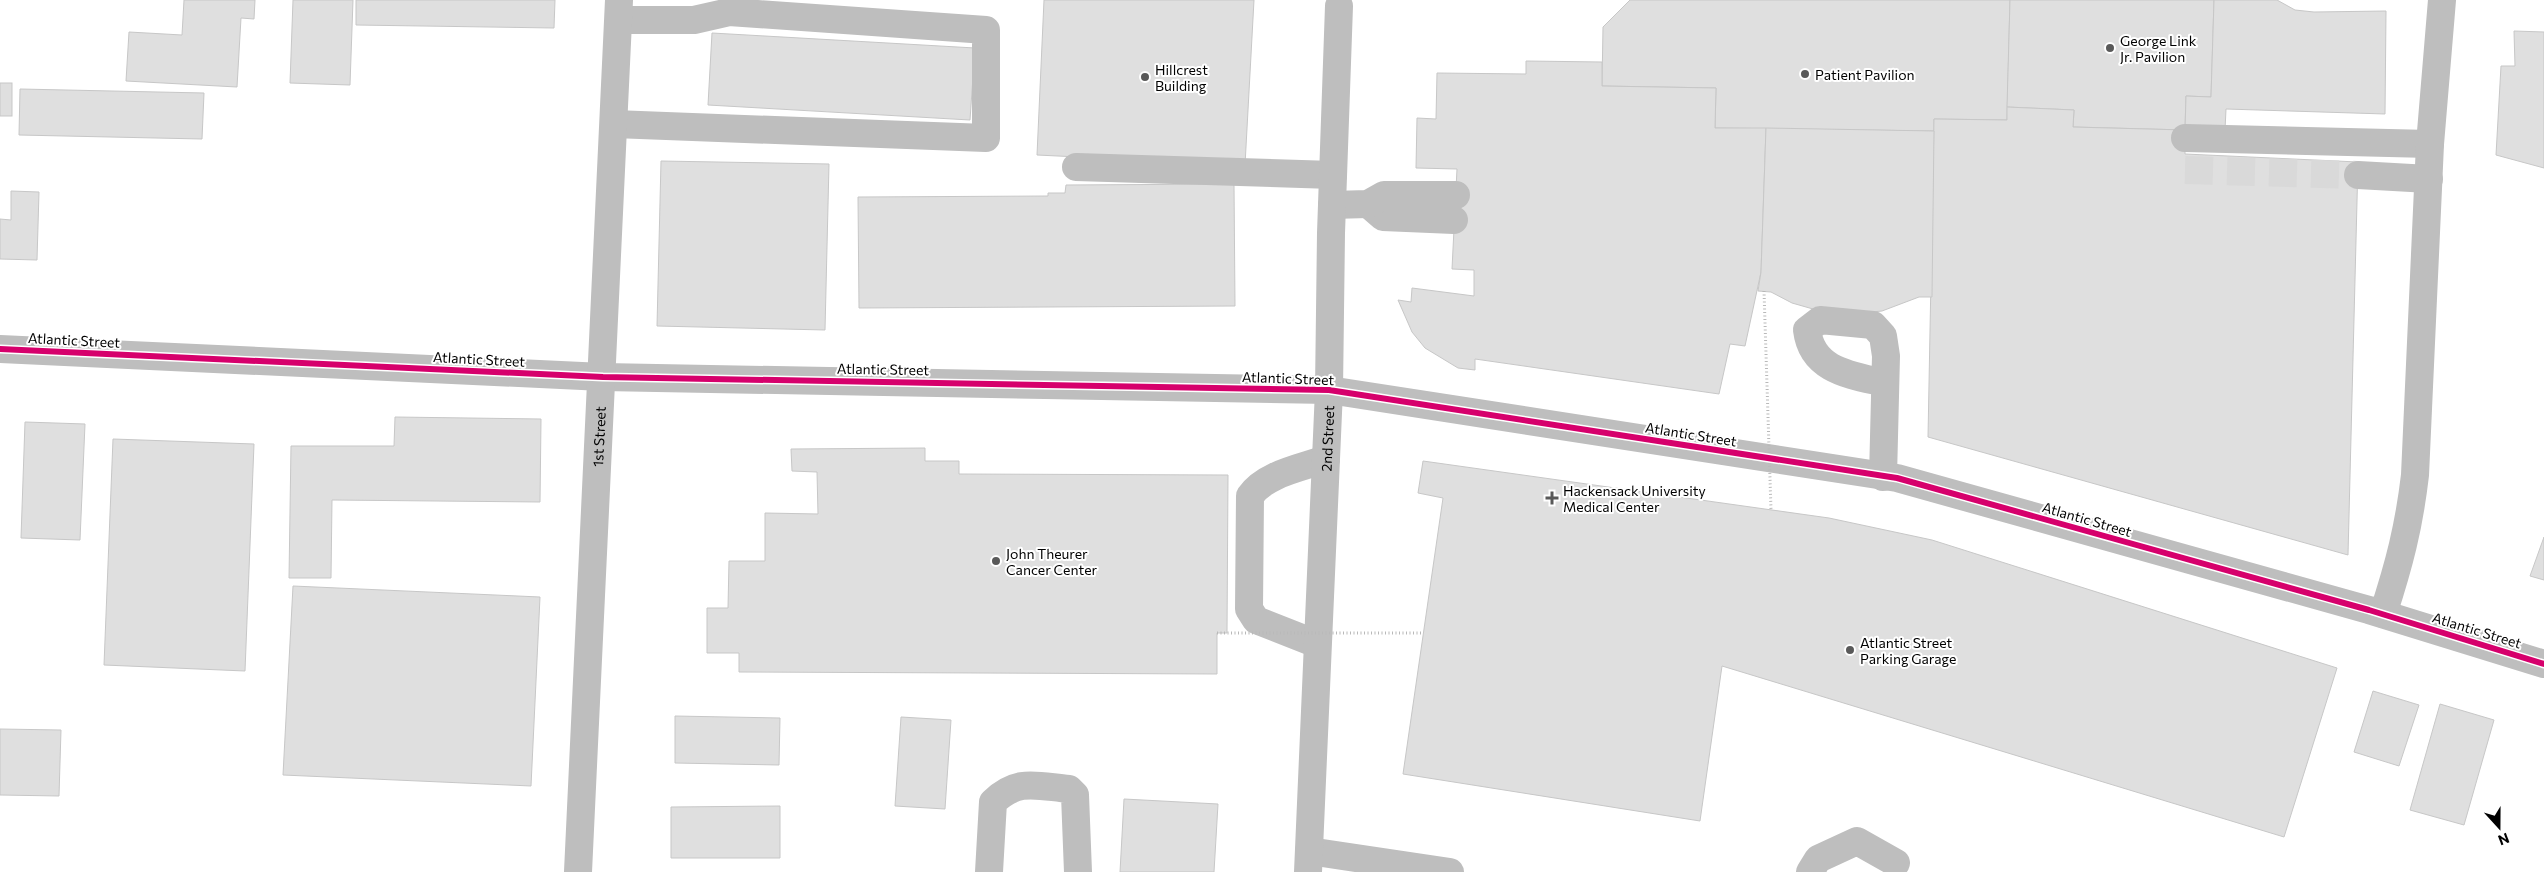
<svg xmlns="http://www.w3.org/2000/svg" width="2544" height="872" font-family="Commissioner,sans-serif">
<rect width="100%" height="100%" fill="#fff"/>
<g fill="#dfdfdf" stroke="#c7c7c7">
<polygon points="184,0 255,0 254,19 241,18 237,87 126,81 129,32 182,35"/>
<polygon points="293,0 353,0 350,85 290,83"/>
<polygon points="356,0 555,0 554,28 356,25"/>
<polygon points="1044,0 1254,0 1245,165 1037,155"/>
<polygon points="1630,0 2010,0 2007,120 1934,119 1934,131 1715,128 1716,88 1602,86 1603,27"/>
<polygon points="2010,0 2214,0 2211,97 2186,96 2185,130 2073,127 2074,110 2007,107"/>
<polygon points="2214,0 2277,0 2295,10 2314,12 2386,11 2385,114 2226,109 2225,130 2185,130 2186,96 2211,97"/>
<polygon points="2514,31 2544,32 2544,168 2496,155 2501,66 2515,66"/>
<polygon points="712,33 975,48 970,120 708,105"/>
<polygon points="1526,61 1602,62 1602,86 1716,88 1715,128 1766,128 1761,272 1745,346 1730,344 1719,394 1475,359 1475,370 1458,368 1425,348 1412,332 1398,300 1411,302 1412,288 1474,296 1474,270 1452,269 1457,169 1416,168 1417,118 1436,119 1437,73 1526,74"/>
<rect x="0" y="83" width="12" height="33"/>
<polygon points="20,89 204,93 202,139 19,135"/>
<polygon points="2007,107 2074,110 2073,127 2185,130 2185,154 2358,162 2348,555 1928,437 1934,119 2007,120"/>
<polygon points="1766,128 1934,131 1932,297 1919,297 1882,311 1862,313 1813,309 1792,303 1771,292 1758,291 1761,272"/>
<polygon points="661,161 829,164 825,330 657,326"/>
<polygon points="1234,184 1235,306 859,308 858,197 1048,196 1048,193 1065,193 1066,185"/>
<polygon points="11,191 39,192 37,260 0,259 0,219 11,220"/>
<polygon points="395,417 541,419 540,502 332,500 331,578 289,578 291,446 394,446"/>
<polygon points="25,422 85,424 80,540 21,538"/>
<polygon points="113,439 254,444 245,671 104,665"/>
<polygon points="925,448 925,461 959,461 959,474 1228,475 1227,633 1217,633 1217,674 739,672 739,653 707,653 707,608 728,608 729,561 765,561 765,513 818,514 817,472 792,471 791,449"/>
<polygon points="1423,461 1829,518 1932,540 2337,668 2284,837 1722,666 1700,821 1403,774 1443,498 1418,493"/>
<polygon points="2544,537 2544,580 2530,576"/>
<polygon points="293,586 540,597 531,786 283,775"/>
<polygon points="2373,691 2419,705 2399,766 2354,752"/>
<polygon points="2440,704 2494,720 2464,825 2410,810"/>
<polygon points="675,716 780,718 779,765 675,763"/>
<polygon points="901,717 951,720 945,809 895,806"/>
<polygon points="0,729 61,730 59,796 0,795"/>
<polygon points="1124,799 1218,804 1214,872 1120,872"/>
<polygon points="780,806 780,858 671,858 671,807"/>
</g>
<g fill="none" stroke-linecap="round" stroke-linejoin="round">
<polyline stroke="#d9d9d9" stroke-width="28" stroke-dasharray="28 14" stroke-linecap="butt" points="2185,170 2358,175"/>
<g stroke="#bebebe" stroke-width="28">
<polyline points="614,124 986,138 986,30 729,12 694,20 619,20"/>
<polyline points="2185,138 2430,144"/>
<polyline points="1076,167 1333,175"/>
<polyline points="2358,175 2429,179"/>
<polyline points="1368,204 1383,217 1454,220"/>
<polyline points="1332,205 1368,204 1384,195 1456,195"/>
<polyline points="0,349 603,377 1329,390 1897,478 2369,610 2544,664"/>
<path d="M1883,477L1886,356L1883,336L1873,325L1820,320L1807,330C1812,371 1851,375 1885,383"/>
<path d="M2383,614C2399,565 2409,527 2415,475L2430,144L2442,0"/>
<path d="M1317,644L1256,620L1249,609L1250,496C1265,474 1301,468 1326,459"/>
<polyline points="1309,851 1450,872"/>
<path id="s1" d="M578,872L619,0"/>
<path d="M989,872L993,802C1018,778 1036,786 1069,789L1075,795L1078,872"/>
<path id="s2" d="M1308,872L1329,390L1331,233L1339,6"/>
<polyline points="1810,872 1818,859 1857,841 1896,863"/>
</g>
<g stroke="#b9b9b9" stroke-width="3" stroke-dasharray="1 2.5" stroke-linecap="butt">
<polyline points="1764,291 1771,510"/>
<polyline points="1217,633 1423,633"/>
</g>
<defs>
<polyline id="cycleway" points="0,349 603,377 1329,390 1897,478 2369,610 2544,664"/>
</defs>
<use href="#cycleway" stroke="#fff" stroke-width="9"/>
<use href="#cycleway" stroke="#d6006c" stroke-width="6"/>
</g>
<g fill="#595959" stroke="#fff" stroke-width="2">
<circle cx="2110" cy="48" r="5"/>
<circle cx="1805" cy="74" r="5"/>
<circle cx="1145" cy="77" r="5"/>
<path d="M1549.5 490.5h5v5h5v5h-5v5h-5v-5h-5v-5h5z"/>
<circle cx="996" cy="561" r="5"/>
<circle cx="1850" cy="650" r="5"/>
</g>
<g text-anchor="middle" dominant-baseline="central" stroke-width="4" stroke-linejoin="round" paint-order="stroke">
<g font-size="14" fill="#000" stroke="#fff" text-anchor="start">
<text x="2120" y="40">George Link<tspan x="2120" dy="16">Jr. Pavilion</tspan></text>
<text x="1155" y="69">Hillcrest<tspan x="1155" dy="16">Building</tspan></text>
<text x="1815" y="74">Patient Pavilion</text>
<text x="1563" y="490">Hackensack University<tspan x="1563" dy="16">Medical Center</tspan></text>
<text x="1006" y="553">John Theurer<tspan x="1006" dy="16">Cancer Center</tspan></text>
<text x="1860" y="642">Atlantic Street<tspan x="1860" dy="16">Parking Garage</tspan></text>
</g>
<g font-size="14" fill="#000" stroke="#fff">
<text transform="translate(74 340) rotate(3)">Atlantic Street</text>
<text transform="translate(479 359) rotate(3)">Atlantic Street</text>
<text transform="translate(883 369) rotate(1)">Atlantic Street</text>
<text transform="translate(1288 378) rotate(2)">Atlantic Street</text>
<text transform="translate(1691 434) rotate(9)">Atlantic Street</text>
<text stroke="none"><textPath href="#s1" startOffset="436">1st Street</textPath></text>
<text stroke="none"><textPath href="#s2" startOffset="434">2nd Street</textPath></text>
<text transform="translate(2087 519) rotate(16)">Atlantic Street</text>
<text transform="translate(2477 630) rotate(17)">Atlantic Street</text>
</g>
</g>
<g transform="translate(2499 827) rotate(159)" stroke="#ffffff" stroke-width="4" paint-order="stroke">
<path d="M0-4L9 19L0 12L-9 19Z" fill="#000000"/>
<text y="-8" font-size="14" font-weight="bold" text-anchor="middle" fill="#000000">N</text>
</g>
</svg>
